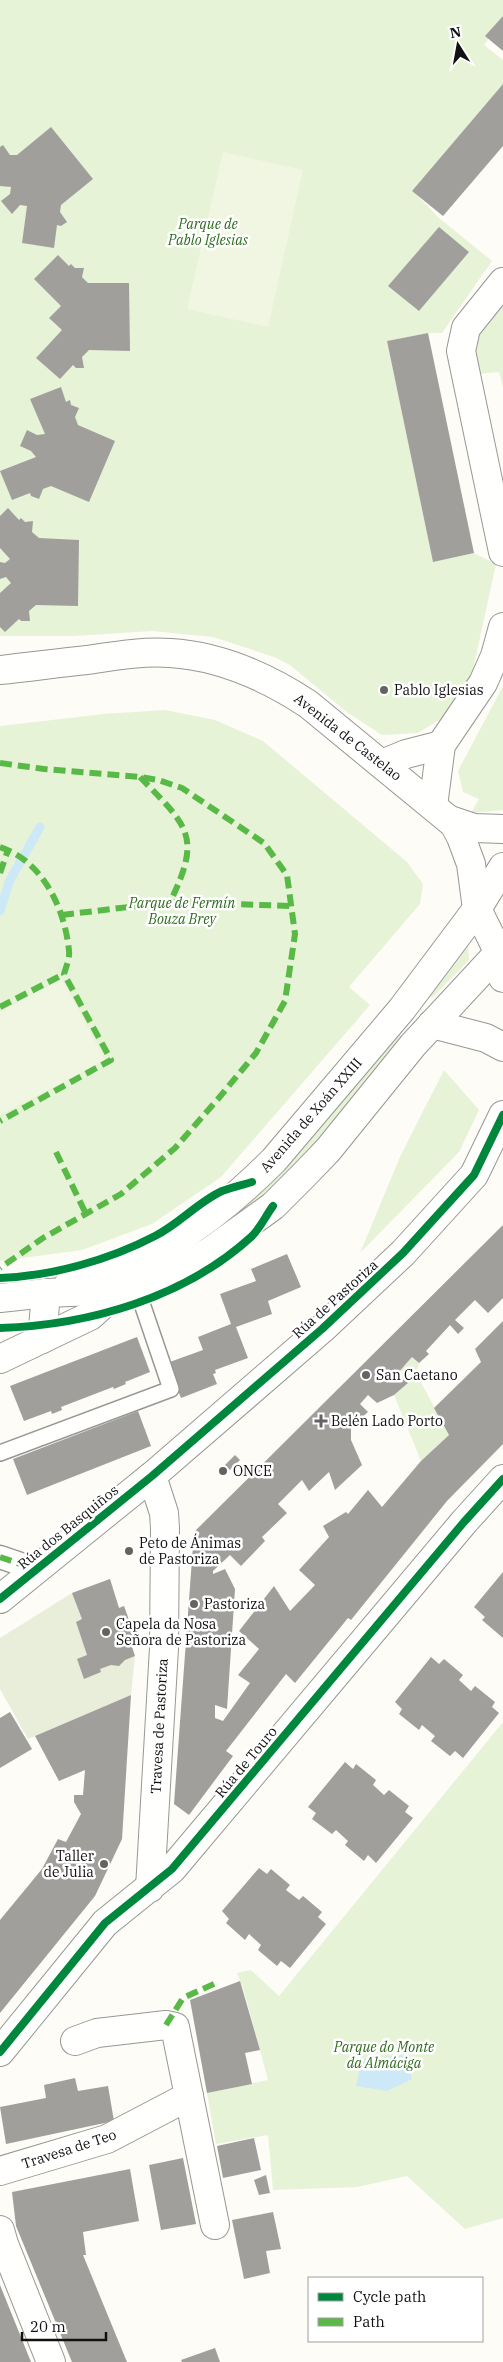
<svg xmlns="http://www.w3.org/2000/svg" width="503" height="2362" font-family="'IBM Plex Serif',serif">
<rect width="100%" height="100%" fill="#fdfcf7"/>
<g fill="#e7f3d7">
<polygon points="0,0 503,0 503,19 484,45 503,60 503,84 413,191 439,218 492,261 442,333 428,333 387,341 433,562 474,553 496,564 471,679 447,715 418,733 382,735 348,713 290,665 274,657 213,637 152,631 74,636 0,636"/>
<polygon points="503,302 503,387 499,372 478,374 475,350 477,326"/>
<polygon points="503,686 503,810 471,813 479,799 463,792 458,771"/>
<polygon points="165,710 215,720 263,741 407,862 423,884 420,904 349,987 370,1005 221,1177 152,1224 82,1250 0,1261 0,726 104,714"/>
<polygon points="468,940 469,960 433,997 423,997"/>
<polygon points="393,1032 402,1036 389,1053 300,1160 249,1208 196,1246 146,1266"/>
<polygon points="444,1070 479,1110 459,1152 360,1253 400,1157"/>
<polygon points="412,1357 419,1363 416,1373 449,1435 421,1461 394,1395 408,1383 398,1373"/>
<polygon points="503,1722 503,2218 465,2229 407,2176 357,2187 273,2190 268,2135 216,2144 207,2093 268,2080 244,1991 237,1973 251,1970 279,1996"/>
</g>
<polygon fill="#e9eedb" points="110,1579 119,1608 124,1606 137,1642 131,1644 135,1656 131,1695 28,1739 0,1689 0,1638 72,1593"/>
<g fill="#f0f6e1">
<polygon points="223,152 303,170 268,327 187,309"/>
<polygon points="62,979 105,1060 0,1115 0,1012"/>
</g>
<polygon fill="#cde8f7" points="408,2055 412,2079 387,2091 356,2086 362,2059"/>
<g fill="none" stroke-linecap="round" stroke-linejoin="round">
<polyline stroke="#cde8f7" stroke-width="9" points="0,911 9,882 40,827"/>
</g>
<g fill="#a19f9c">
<polygon points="503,16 503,51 485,36"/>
<polygon points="503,84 503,146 443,216 412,191"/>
<polygon points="51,127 93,179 61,205 60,212 67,222 61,226 57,225 54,248 22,243 27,206 20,205 12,214 1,201 10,194 11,187 0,186 0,147 3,145 10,155 17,155"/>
<polygon points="439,227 469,252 419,311 388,286"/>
<polygon points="58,255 69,266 71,264 75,268 84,268 82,277 88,283 129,283 130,351 89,350 82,357 84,368 76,368 73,365 60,379 36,358 62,330 49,318 61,306 34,279"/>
<polygon points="428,333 474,553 433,562 387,341"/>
<polygon points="61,387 66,402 70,400 71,405 79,408 75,417 78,425 115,441 89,502 51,486 43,489 39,499 31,496 30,493 12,500 0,471 36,457 31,451 20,446 27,430 37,435 45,434 30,399"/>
<polygon points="8,508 19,520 21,518 25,522 33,521 32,532 39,538 79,540 78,606 36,605 29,611 30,621 21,621 19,619 5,632 0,627 0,593 11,583 6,577 0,579 0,562 5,563 10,559 0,548 0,516"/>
<polygon points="503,1225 503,1298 488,1313 475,1300 455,1320 464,1328 458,1334 450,1325 426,1351 429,1354 419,1363 412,1357 398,1373 408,1383 394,1395 377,1403 368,1395 360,1404 368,1412 351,1427 351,1440 362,1465 335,1490 329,1472 309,1491 302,1480 278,1504 287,1513 262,1537 265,1541 241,1566 230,1555 213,1571 213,1574 225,1569 235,1589 227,1709 215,1705 215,1718 223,1721 250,1683 238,1675 259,1649 239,1631 274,1586 290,1611 315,1585 299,1570 329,1537 323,1526 346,1512 348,1514 368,1490 382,1507 421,1461 449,1435 434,1408 481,1362 475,1349 503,1321 503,1444 447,1501 351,1620 348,1618 295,1683 286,1674 226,1751 233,1756 189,1815 174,1804 194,1532"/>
<polygon points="287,1254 301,1287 268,1301 272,1314 236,1327 248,1358 215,1370 216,1373 213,1374 217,1384 181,1398 167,1363 203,1350 198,1337 231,1324 220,1294 256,1281 251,1269"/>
<polygon points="137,1337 150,1372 125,1382 126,1384 114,1389 113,1387 61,1407 62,1410 52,1414 51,1411 24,1421 10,1386"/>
<polygon points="138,1411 151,1446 27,1495 13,1459"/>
<polygon points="235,1455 240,1460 230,1470 225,1465"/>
<polygon points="503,1572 503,1638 482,1620 485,1617 474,1607"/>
<polygon points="110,1579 119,1608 124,1606 137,1642 131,1644 135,1656 125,1660 119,1666 111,1665 100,1669 101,1672 84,1679 77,1659 87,1655 76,1622 82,1619 72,1593"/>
<polygon points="431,1657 439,1664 444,1659 463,1675 459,1680 471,1691 475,1686 495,1702 492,1707 499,1713 463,1758 455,1751 450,1756 431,1741 435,1736 422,1725 419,1730 399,1714 402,1709 395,1702"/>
<polygon points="131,1695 122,1839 95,1896 0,2013 0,1920 42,1869 58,1839 66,1842 81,1814 74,1802 74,1795 83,1795 85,1770 59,1781 35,1736"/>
<polygon points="10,1712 32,1749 0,1768 0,1718"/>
<polygon points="345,1762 353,1769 356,1764 376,1780 373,1785 384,1795 389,1790 409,1806 405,1812 413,1818 376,1863 368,1855 364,1861 345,1845 348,1841 336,1830 332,1834 312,1819 316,1813 308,1807"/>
<polygon points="259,1868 267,1874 271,1869 290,1885 286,1890 299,1900 303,1896 322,1912 318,1917 326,1924 290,1968 281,1961 277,1966 258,1950 261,1945 249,1934 245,1940 226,1923 229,1919 222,1911"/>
<polygon points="240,1981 260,2050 245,2053 252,2084 207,2093 190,2000"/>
<polygon points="75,2078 78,2091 108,2086 114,2121 6,2144 0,2107 46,2098 44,2085"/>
<polygon points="254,2138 261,2170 223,2178 217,2146"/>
<polygon points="183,2158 196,2224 161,2230 149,2165"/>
<polygon points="130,2169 139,2221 83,2232 86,2255 83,2255 127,2362 72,2362 16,2226 12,2192"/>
<polygon points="266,2175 270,2193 259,2195 254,2180"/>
<polygon points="273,2212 281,2249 266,2251 270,2273 244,2279 232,2220"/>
<polygon points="0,2285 31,2362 0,2362"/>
<polygon points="215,2348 220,2362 182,2362 181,2360"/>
</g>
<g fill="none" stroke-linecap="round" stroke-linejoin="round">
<defs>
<polyline id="service" points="0,1453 171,1389 136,1286"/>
<polyline id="pedestrian" points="0,1557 35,1569"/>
<g id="minor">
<polyline points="503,282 466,328 461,351 503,552"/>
<polyline points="382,764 406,754 441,745"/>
<polyline points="433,806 441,745 483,683 495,656 503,627"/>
<polyline points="42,1339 46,1293"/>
<polyline points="0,1359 90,1316 119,1290"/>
<polyline points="150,1888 164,1648 165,1528 164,1513 152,1476"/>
<polyline points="75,2041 97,2033 166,2025 175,2027 215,2225"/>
<polyline points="0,2052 105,1923 172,1869 464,1522 503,1479"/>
<polyline points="0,2171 107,2139 189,2096"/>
<polyline points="0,2230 4,2244 51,2362"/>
</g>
<g id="tertiary">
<path d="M0,670C29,667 58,663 87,660C114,656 143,651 170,653C220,656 267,677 308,704L454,824L461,837L471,864L477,909L499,953L503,978"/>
<polyline points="450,820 474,828 503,829"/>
<polyline points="432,1024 486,1038 503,1047"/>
<path d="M68,1285C103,1272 141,1260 174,1241C211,1219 244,1190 274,1160L402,1009L477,909L503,867"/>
<polyline points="0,1298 46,1293 119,1290 177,1270 209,1252 273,1206 305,1174 328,1150 413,1045 503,948"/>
<polyline points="0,1599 152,1476 322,1329 403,1253 474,1175 503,1115"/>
</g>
</defs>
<use href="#service" stroke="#979795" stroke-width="18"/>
<use href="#pedestrian" stroke="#979795" stroke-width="25"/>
<use href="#minor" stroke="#979795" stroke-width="30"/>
<use href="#tertiary" stroke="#979795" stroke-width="30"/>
<use href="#service" stroke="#fffffe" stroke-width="15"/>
<use href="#pedestrian" stroke="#fffffe" stroke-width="22"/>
<use href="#minor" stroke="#fffffe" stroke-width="28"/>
<use href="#tertiary" stroke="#fffffe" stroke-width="28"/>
<g stroke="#58b947" stroke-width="6" stroke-dasharray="12 6" stroke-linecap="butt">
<polyline points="0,763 44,769 140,777 158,780 182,788 264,843 287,875 295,934 285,1001 256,1053 218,1099 175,1148 121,1194 43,1238 0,1268"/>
<path d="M140,777C187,826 203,835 170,902"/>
<path d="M0,847C43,861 65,909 69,951C70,958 66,967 64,974L111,1060L0,1121"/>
<polyline points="0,873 8,850"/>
<polyline points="62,915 170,902 291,906"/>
<polyline points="0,1007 64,974"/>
<polyline points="56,1152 86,1214"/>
<polyline points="0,1557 35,1569"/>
<polyline points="166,2025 183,1998 216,1983"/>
</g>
<defs>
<g id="cycleway">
<path d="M0,1278C52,1276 109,1260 155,1236C179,1224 198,1202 222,1191C232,1187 242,1185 252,1182"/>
<path d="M0,1328C89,1325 184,1298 251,1237C260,1229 266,1215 273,1206"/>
<polyline points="0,1599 152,1476 322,1329 403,1253 474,1175 503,1115"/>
<polyline points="0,2052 105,1923 172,1869 464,1522 503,1479"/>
</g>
</defs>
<use href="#cycleway" stroke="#fff" stroke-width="11"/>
<use href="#cycleway" stroke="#00873e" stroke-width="8"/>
</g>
<g fill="#646362" stroke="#fff" stroke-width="2">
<circle cx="384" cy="690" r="5"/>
<circle cx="366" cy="1375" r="5"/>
<path d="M318.5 1413.5h5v5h5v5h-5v5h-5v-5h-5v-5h5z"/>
<circle cx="223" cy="1471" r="5"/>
<circle cx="129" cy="1551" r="5"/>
<circle cx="194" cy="1604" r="5"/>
<circle cx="106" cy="1632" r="5"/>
<circle cx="104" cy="1864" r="5"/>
</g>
<g text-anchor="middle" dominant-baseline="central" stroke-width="5" stroke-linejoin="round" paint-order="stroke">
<g font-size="14" font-style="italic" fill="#2f6b1f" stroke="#fff">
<text x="208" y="224">Parque de<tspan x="208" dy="16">Pablo Iglesias</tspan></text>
<text x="182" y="903">Parque de Fermín<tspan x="182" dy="16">Bouza Brey</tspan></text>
<text x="384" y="2047">Parque do Monte<tspan x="384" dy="16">da Almáciga</tspan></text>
</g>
<g font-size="14" fill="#111" stroke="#fff" text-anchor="start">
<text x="394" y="690">Pablo Iglesias</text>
<text x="376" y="1375">San Caetano</text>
<text x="331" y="1421">Belén Lado Porto</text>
<text x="233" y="1471">ONCE</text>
<text x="139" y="1543">Peto de Ánimas<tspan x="139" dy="16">de Pastoriza</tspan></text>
<text x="204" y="1604">Pastoriza</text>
<text x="116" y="1624">Capela da Nosa<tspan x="116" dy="16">Señora de Pastoriza</tspan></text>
<text x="94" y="1856" text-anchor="end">Taller<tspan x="94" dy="16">de Julia</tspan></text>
</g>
<g font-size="14" fill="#111" stroke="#fff">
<text transform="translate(348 737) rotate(38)">Avenida de Castelao</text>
<text transform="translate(311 1115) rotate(-49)">Avenida de Xoán XXIII</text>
<text transform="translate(335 1299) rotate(-42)">Rúa de Pastoriza</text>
<text transform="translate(68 1527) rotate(-39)">Rúa dos Basquiños</text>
<text transform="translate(159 1726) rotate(-87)">Travesa de Pastoriza</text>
<text transform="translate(246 1762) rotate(-50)">Rúa de Touro</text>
<text transform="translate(69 2149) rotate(-18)">Travesa de Teo</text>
</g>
</g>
<rect x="308" y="2277" width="175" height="65" fill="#ffffff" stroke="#a0a0a0"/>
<rect x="318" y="2293" width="25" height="8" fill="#00873e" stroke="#a0a0a0"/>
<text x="353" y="2302" font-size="15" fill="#111111">Cycle path</text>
<rect x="318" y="2318" width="25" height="8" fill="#58b947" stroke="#a0a0a0"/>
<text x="353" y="2327" font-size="15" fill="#111111">Path</text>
<g transform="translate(458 45) rotate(349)" stroke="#ffffff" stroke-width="4" paint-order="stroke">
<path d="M0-4L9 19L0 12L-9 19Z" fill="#111111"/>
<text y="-8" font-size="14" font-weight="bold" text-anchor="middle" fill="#111111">N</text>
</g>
<path d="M22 2332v8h84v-8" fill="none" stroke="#111111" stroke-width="2.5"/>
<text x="30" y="2332" font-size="15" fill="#111111" stroke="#ffffff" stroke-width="4" paint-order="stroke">20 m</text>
</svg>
